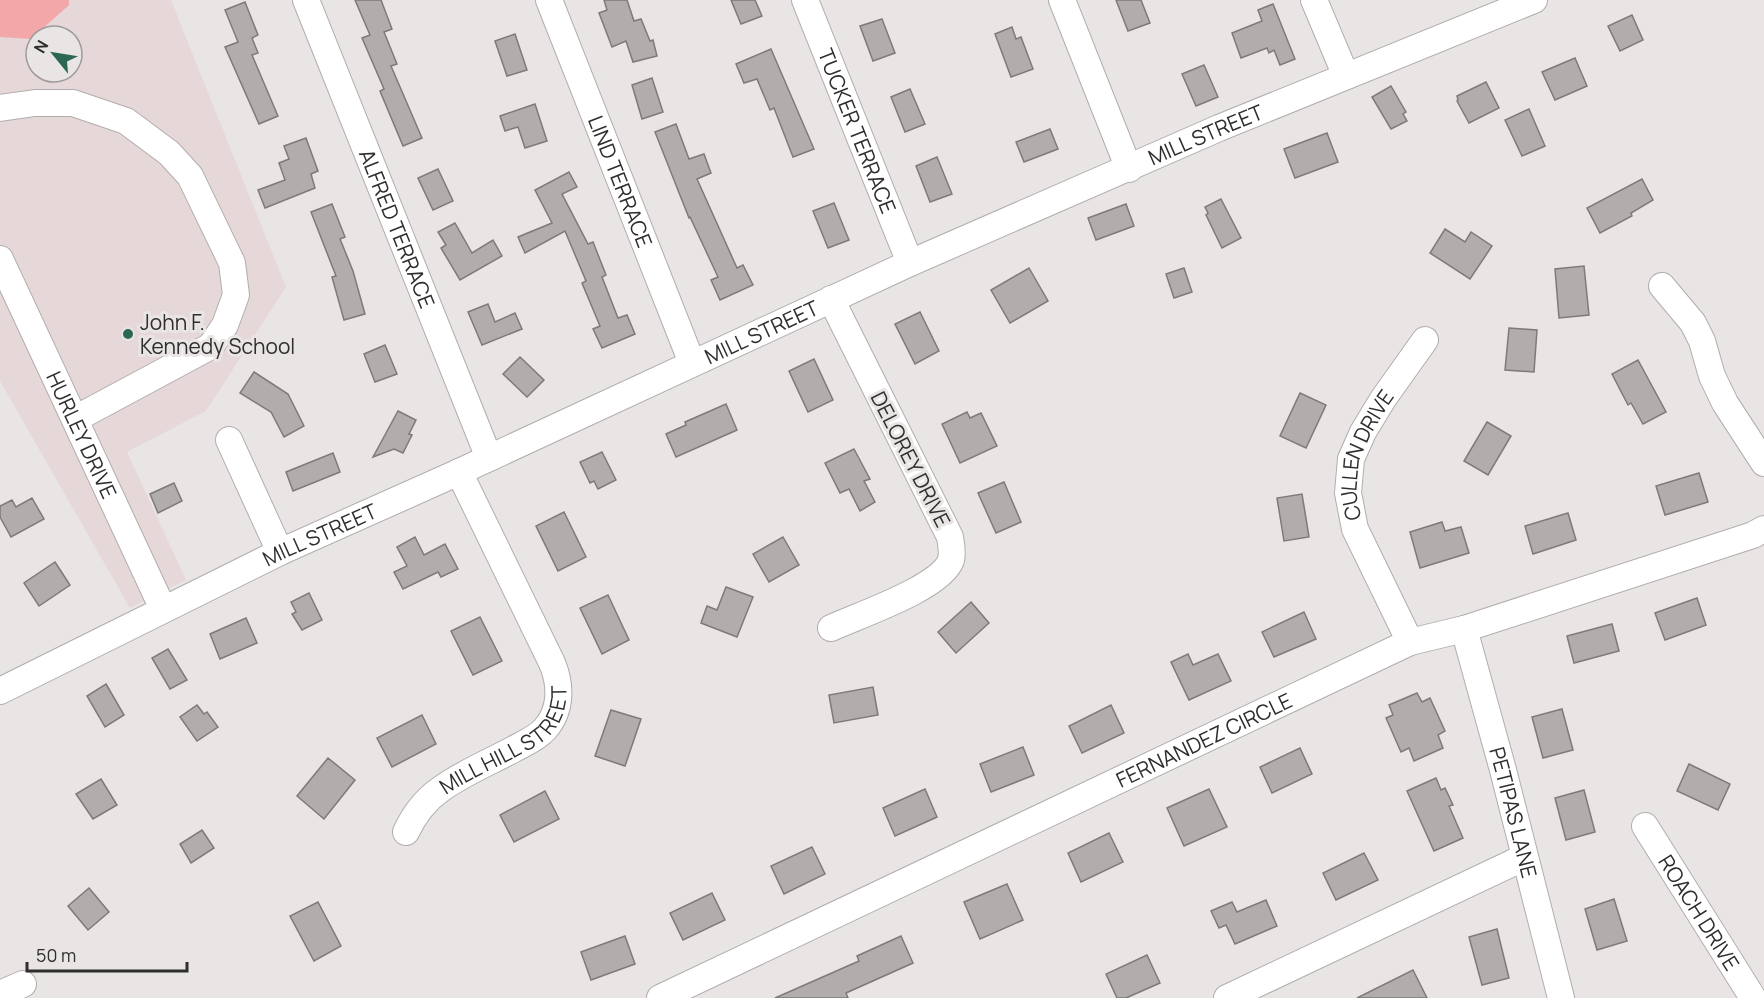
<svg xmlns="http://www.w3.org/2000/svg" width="1764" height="998" font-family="Manrope,sans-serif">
<rect width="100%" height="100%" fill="#eae5e5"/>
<path fill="#e6d8d8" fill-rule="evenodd" d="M0,0H171L286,287L206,411L127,452L186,580L130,608L0,381ZM36,36H72V72H36Z"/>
<polygon fill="#f2a7a9" points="0,0 69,0 69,5 31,39 0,37"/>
<g fill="#b2adad" stroke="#7f7a7a" stroke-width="1.5">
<polygon points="355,0 381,0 392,29 384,32 397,64 391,66 422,138 403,146 380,91 384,89 362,38 370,35"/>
<polygon points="604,0 627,0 634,21 641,19 650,41 653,40 657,56 633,62 626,41 612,47 599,13 607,10"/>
<polygon points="731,0 755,0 762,16 741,24"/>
<polygon points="1116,0 1141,0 1150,23 1128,31"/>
<polygon points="245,2 258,35 252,38 258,53 252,55 278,116 259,124 225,47 238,42 225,10"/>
<polygon points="1273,4 1295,59 1280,65 1274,50 1269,53 1267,48 1241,58 1232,33 1262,21 1258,10"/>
<polygon points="1632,15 1643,40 1620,51 1608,26"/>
<polygon points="882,19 895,53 873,61 860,26"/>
<polygon points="1012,27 1016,39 1021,37 1033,69 1011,77 995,34"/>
<polygon points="515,34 527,70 507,76 495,41"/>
<polygon points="771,49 814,149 793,157 774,108 770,110 757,79 744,83 736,64"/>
<polygon points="1575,58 1587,86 1555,100 1542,72"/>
<polygon points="1204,65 1218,97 1196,106 1182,74"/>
<polygon points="652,78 663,112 642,119 632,85"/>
<polygon points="1486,82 1499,108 1469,123 1457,101 1458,100 1457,96"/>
<polygon points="1391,86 1406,112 1403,114 1407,121 1391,129 1372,97"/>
<polygon points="910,89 925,124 905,132 891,97"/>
<polygon points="535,104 547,141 525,148 518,127 505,131 500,116"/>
<polygon points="1529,109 1545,146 1522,156 1505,120"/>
<polygon points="676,124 689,159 704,154 711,173 697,179 737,268 743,265 753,285 720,300 711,280 718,277 690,217 689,218 655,132"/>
<polygon points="1050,129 1058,149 1024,162 1016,142"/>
<polygon points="1327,133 1338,162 1295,178 1284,149"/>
<polygon points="306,138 318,171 311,174 315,188 265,208 258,190 285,180 279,163 289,159 284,146"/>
<polygon points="937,157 952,194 930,202 916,166"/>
<polygon points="438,169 453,201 433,210 418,178"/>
<polygon points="569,172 577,187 562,194 588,244 593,242 606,275 602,277 618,318 627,315 635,334 602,348 593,329 600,326 582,283 586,281 565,231 525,253 518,237 552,223 535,190"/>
<polygon points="1642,179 1653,200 1631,213 1632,216 1600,233 1587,208"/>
<polygon points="1221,199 1241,238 1222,248 1206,215 1208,213 1205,207"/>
<polygon points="834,203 849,240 828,248 813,211"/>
<polygon points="332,204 345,237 340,239 353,271 365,314 344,320 332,277 336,276 311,212"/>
<polygon points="1126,204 1134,226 1096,240 1088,218"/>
<polygon points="455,223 472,253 493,240 502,256 460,280 441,248 446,245 438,232"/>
<polygon points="1445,229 1465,242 1471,232 1492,246 1470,279 1430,253"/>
<polygon points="1584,266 1589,315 1559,318 1555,269"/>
<polygon points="1029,268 1048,301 1010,323 991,290"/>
<polygon points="1184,268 1192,292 1174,298 1166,274"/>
<polygon points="488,304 495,322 515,313 522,329 482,345 468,312"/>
<polygon points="920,312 939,351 915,364 895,324"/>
<polygon points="1509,328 1537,330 1534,372 1505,370"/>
<polygon points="385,345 397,374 375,382 364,354"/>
<polygon points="520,357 544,380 527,397 503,374"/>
<polygon points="814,359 833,400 808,412 789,371"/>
<polygon points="1638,360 1666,412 1643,424 1631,403 1628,405 1612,374"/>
<polygon points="254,372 288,394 304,426 284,437 271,412 240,393"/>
<polygon points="1300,393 1326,405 1306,448 1280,436"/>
<polygon points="726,404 737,430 676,457 666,434 686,425 685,422"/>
<polygon points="398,411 416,420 409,434 412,435 403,453 394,449 373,457"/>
<polygon points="967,412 970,418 981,413 997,446 960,463 942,424"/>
<polygon points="1487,422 1511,436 1488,475 1464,461"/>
<polygon points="854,449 870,479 864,481 875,502 860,511 849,489 840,493 825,463"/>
<polygon points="602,452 616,480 598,489 594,481 590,483 580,462"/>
<polygon points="333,453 340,472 293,491 286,472"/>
<polygon points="1699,473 1708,502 1665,515 1656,486"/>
<polygon points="1004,482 1021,522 996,533 978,493"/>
<polygon points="174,483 182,501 158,513 150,494"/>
<polygon points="1302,494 1309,537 1284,541 1277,498"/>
<polygon points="32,498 44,519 11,537 0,517 0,506 12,500 16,507"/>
<polygon points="564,512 586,557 558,571 536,526"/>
<polygon points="1568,513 1576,540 1533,554 1525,526"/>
<polygon points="1442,522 1445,531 1461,527 1469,553 1420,568 1410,532"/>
<polygon points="415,537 424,555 445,544 458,569 441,577 438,572 403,589 394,572 407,566 397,547"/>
<polygon points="783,537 799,565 769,582 753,554"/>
<polygon points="55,562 70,585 39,606 24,583"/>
<polygon points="726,587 753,597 737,637 701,623 707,606 717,610"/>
<polygon points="309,593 322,620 302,630 292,614 296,612 291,602"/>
<polygon points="608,595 629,640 602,654 580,608"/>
<polygon points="1697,598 1706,625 1665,640 1655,613"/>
<polygon points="971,602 989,623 956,653 938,632"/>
<polygon points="1304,612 1316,639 1274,657 1262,632"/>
<polygon points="480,617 502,661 473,675 451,631"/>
<polygon points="246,618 257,643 220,659 210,634"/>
<polygon points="1612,624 1619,651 1574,663 1567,636"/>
<polygon points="168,649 187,680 170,689 152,658"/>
<polygon points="1188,654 1193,665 1218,654 1231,681 1189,700 1171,662"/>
<polygon points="106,684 124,715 105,727 87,696"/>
<polygon points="873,687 878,715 834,723 829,695"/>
<polygon points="1417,693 1422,702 1430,698 1445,731 1438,735 1443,748 1414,761 1409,748 1401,752 1386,718 1393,715 1389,705"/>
<polygon points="197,705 204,714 207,712 218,727 197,741 180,717"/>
<polygon points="1111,705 1124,733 1082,753 1069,726"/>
<polygon points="1562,709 1573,750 1543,758 1532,717"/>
<polygon points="611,710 641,719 625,766 595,756"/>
<polygon points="422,715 436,744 392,767 377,738"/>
<polygon points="1023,747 1034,775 991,792 980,764"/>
<polygon points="1300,748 1312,774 1272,793 1260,767"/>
<polygon points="328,758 355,780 324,819 297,796"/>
<polygon points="1689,764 1730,784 1718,810 1677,791"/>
<polygon points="1436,778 1441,790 1445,788 1453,805 1449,806 1463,838 1434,851 1407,791"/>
<polygon points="101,779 117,805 93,819 76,794"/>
<polygon points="925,789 937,817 895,836 883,808"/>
<polygon points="1209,789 1227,827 1184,846 1167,808"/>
<polygon points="1584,790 1595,832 1566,840 1555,798"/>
<polygon points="545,791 559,819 514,842 500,815"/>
<polygon points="202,830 214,848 191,863 180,844"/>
<polygon points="1109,833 1123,862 1081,882 1068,853"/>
<polygon points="812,847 825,874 784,894 771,866"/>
<polygon points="1364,853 1378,880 1336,900 1323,873"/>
<polygon points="1007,884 1023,920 980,939 964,902"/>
<polygon points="89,888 109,912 88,930 68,906"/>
<polygon points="712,893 725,920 683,940 670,913"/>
<polygon points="1614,899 1627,941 1597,950 1585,909"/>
<polygon points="1266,900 1277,926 1235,944 1226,925 1219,928 1211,911 1232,902 1237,912"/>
<polygon points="318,902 341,946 314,961 290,916"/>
<polygon points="1497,929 1509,978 1482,985 1469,937"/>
<polygon points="625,936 635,964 591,980 581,952"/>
<polygon points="901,936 913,963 846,993 848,998 775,998 859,961 857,956"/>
<polygon points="1147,955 1160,983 1126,998 1117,998 1106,974"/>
<polygon points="1413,970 1427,998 1357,998"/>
</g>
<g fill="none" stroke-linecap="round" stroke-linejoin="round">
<defs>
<g id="minor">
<path id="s1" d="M306,0L489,458"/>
<path id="s2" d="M549,0L692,363"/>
<path id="s3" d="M805,0L910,263"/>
<polyline points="1062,0 1129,169"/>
<polyline points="1314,0 1346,76"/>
<polyline points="0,108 35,103 73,103 126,121 169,153 190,176 232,263 236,295 225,325 211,346 75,419"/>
<path id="s4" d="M0,259L163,609"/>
<polyline points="1662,286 1693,323 1702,341 1712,376 1725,403 1764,463"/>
<polyline points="229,440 280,552"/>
<path d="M831,628C859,615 941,588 951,560C953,552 951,544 950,537L831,299"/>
<path id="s5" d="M1464,629L1503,770L1561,998"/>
<path id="s6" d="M1410,642L1355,529L1348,493L1351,459L1363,432L1383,399L1425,340"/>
<path id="s7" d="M0,691L280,552L459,472L910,263L1219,128L1534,0"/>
<path id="s8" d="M1645,826L1753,998"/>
<path id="s9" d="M406,832C414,815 425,800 441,789C463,773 490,762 514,749C525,743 537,738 545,729C562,710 561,684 552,663L459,472"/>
<polyline points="0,994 23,984"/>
<path id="s10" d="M660,998L1410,642L1464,629L1753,535L1764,529"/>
<polyline points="1227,998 1525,857"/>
</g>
</defs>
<use href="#minor" stroke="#b2adad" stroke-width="28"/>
<use href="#minor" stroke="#fff" stroke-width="26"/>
</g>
<circle fill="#2b6752" stroke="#eae5e5" stroke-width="2" cx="128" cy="334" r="6"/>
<g text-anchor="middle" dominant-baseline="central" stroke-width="6" stroke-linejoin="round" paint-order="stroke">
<g font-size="21" fill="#2f2d2d" stroke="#eae5e5">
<text stroke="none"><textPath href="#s3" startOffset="141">TUCKER TERRACE</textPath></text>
<text stroke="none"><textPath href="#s7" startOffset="1328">MILL STREET</textPath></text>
<text stroke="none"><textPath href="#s2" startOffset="195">LIND TERRACE</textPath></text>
<text stroke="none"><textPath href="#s1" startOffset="246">ALFRED TERRACE</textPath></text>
<text stroke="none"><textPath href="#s7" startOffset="842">MILL STREET</textPath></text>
<text stroke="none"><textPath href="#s4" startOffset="194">HURLEY DRIVE</textPath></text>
<text stroke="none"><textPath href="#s6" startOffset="204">CULLEN DRIVE</textPath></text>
<text transform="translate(911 459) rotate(63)">DELOREY DRIVE</text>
<text stroke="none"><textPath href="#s7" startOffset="356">MILL STREET</textPath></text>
<text stroke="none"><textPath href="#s9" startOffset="140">MILL HILL STREET</textPath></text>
<text stroke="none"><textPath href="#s10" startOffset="602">FERNANDEZ CIRCLE</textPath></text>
<text stroke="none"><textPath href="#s5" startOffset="190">PETIPAS LANE</textPath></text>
<text stroke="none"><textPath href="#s8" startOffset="102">ROACH DRIVE</textPath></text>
</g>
<g font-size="21" fill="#2f2d2d" stroke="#eae5e5" text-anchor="start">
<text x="140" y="322">John F.<tspan x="140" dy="24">Kennedy School</tspan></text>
</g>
</g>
<g transform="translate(54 54) rotate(300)"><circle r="28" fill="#eae5e5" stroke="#9f9b9b" stroke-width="1.5"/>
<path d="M0-4.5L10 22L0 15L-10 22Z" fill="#2b6752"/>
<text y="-9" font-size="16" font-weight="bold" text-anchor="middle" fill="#2f2d2d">N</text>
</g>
<path d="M27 962v9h160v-9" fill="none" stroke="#2f2d2d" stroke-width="3"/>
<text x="36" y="962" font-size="18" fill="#2f2d2d" stroke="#eae5e5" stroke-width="4.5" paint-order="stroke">50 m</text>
</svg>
